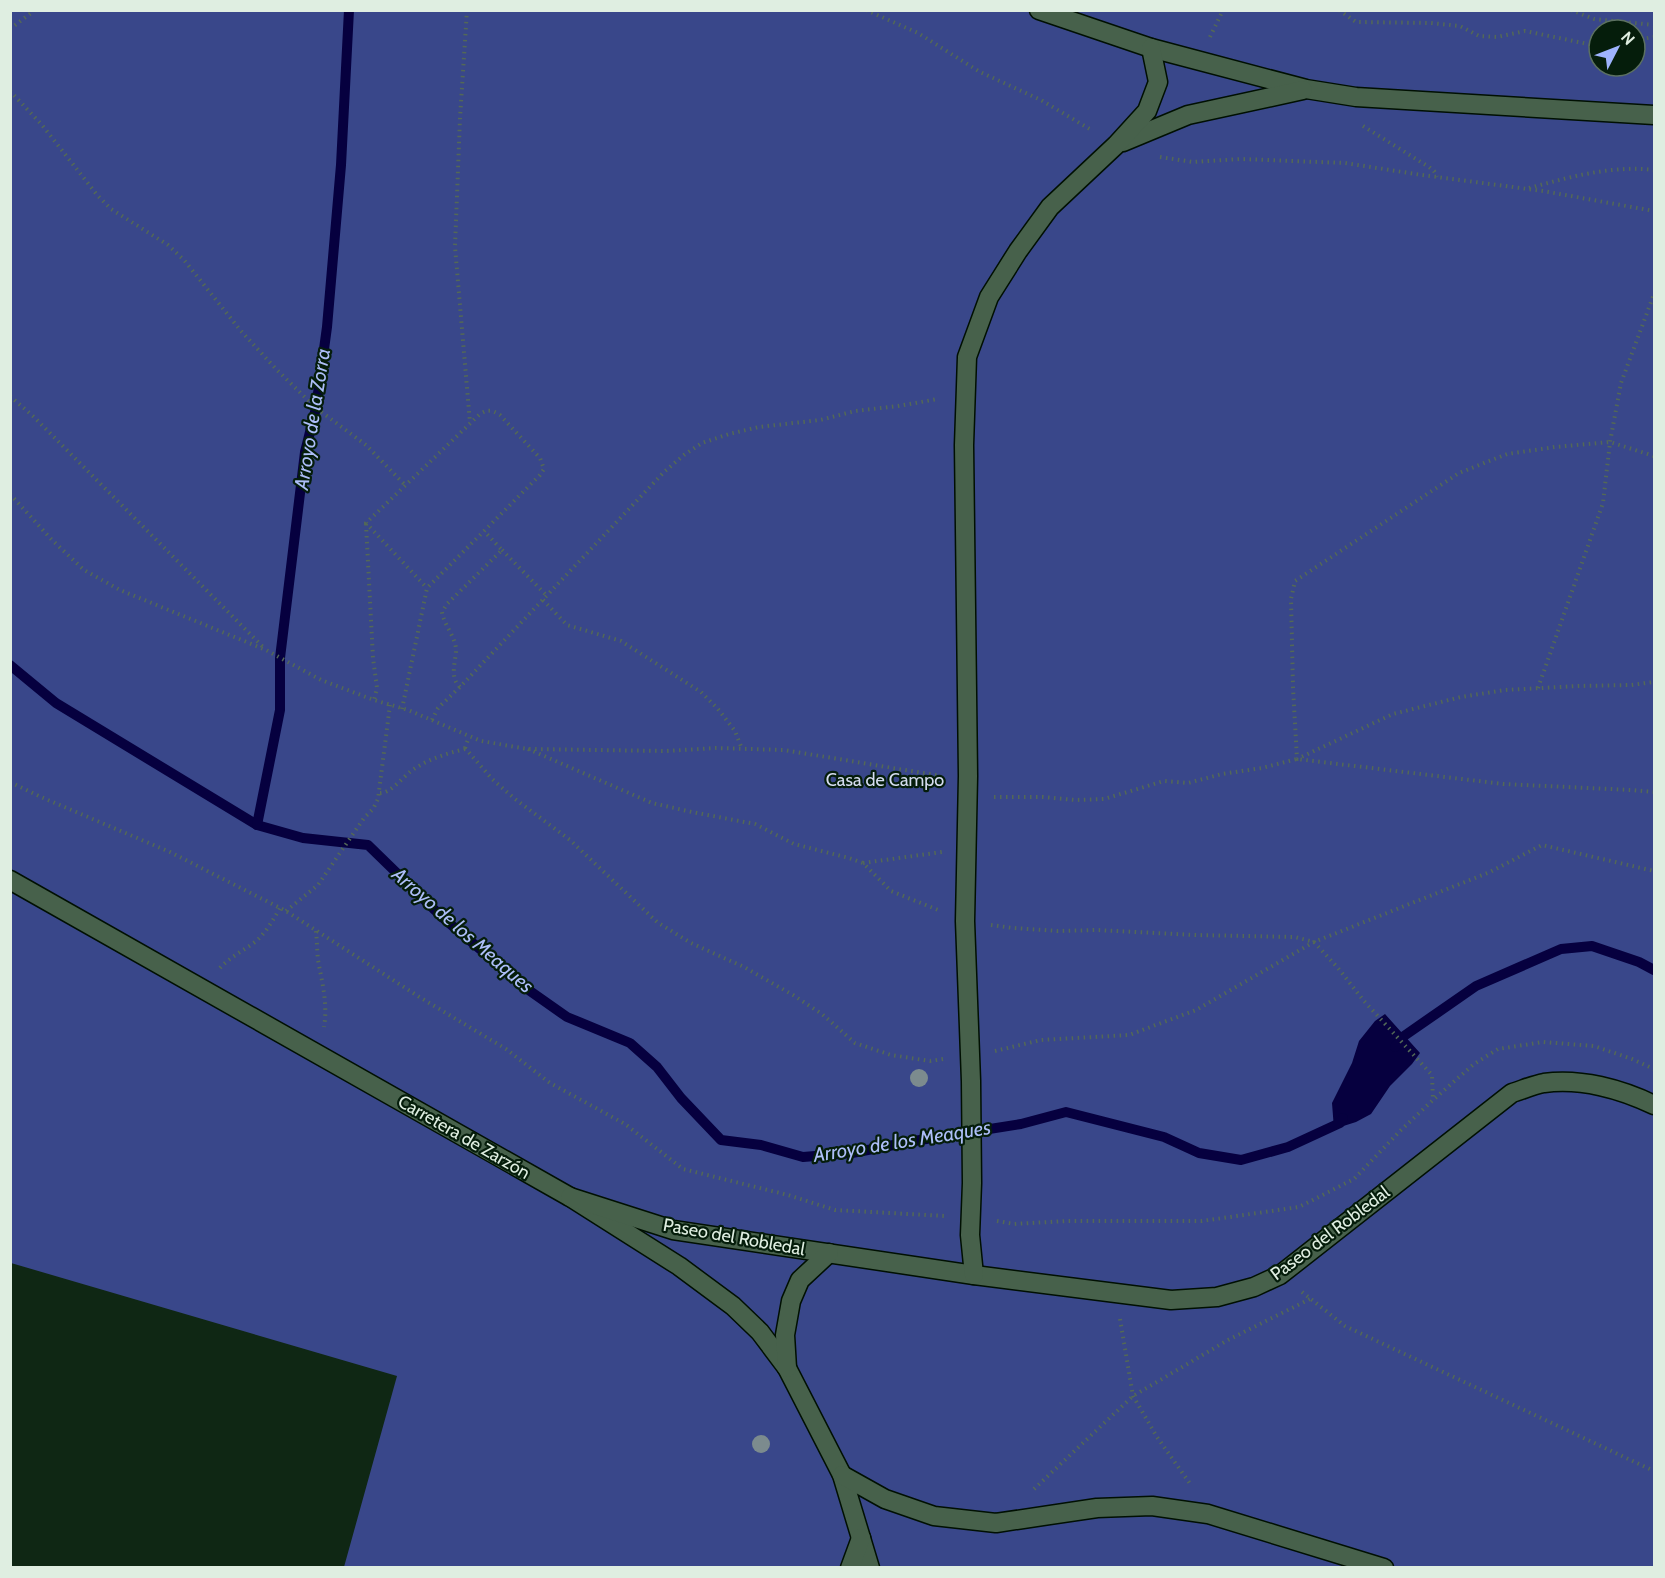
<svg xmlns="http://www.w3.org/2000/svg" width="1665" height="1578" font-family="Cabin,sans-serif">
<rect width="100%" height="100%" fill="#0f2714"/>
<path fill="#39478a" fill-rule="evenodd" d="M10,11H1654V1567H344L397,1376L11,1263ZM1599,30H1635V66H1599Z"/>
<polygon fill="#06003f" points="1385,1014 1420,1053 1412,1064 1390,1086 1371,1114 1356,1122 1334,1129 1332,1103 1352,1063 1359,1041 1375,1021"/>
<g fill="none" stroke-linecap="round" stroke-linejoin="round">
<g stroke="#06003f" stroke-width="10">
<polyline points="10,665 56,703 257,825 303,838 368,845 443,918 530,991 567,1017 630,1043 657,1067 681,1098 721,1140 761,1145 803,1157 852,1153 920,1140 1021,1124 1066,1112 1164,1137 1199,1153 1241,1160 1288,1147 1340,1123 1343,1118"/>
<polyline points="257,825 280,710 280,658 305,452 316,408 327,327 341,165 349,10"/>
<polyline points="1395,1047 1404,1036 1476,986 1561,949 1592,946 1639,962 1654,970"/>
</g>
<defs>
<g id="minor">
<polyline points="1039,10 1151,48 1306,89 1356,97 1654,115"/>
<polyline points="1123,142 1188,115 1303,90"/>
<polyline points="10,880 570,1197 679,1266 733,1306 760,1332 787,1368 842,1475 870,1568"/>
<path d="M570,1197L673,1230L974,1275L1171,1300L1217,1297L1254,1287L1280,1275L1512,1093C1522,1090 1533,1085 1544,1083C1581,1078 1621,1089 1654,1105"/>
<polyline points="974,1275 970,1235 972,1183 971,1081 965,921 968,776 964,445 967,357 989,297 1018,251 1050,207 1116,145 1147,111 1158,82 1151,48"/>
<polyline points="787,1368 785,1335 791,1301 800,1280 829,1253"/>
<polyline points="842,1475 885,1499 934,1516 996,1523 1097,1508 1152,1506 1208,1514 1384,1568"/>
<polyline points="850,1568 861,1538"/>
</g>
</defs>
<use href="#minor" stroke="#001002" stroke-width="21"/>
<g stroke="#536857" stroke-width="4" stroke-dasharray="1.5 4.5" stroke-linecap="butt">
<polyline points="467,10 460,118 455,247 470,423"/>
<polyline points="866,10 918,33 980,72 1041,100 1093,131"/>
<polyline points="1339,10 1356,22 1431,23 1460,26 1479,36 1497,37 1525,31 1593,45 1599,44"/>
<polyline points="1571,10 1594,19 1654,25"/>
<polyline points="10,29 35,10"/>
<polyline points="1210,37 1223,10"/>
<polyline points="1635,40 1654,37"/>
<polyline points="10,91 42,125 98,196 111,209 168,245 184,260 241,331 276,369 316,408 366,445 405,485"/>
<polyline points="1363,126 1429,167 1434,171 1437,177"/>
<polyline points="1160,157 1193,162 1241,159 1345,163 1422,175 1543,191 1654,211"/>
<path d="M1529,188C1570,177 1612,165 1654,170"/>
<polyline points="10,396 34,417 264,648"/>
<polyline points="1654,456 1610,442 1555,447 1507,454 1459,473 1295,581 1291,599 1293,688 1297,759 1393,714 1461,697 1505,690 1578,686 1631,685 1654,682"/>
<polyline points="10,494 52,540 84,570 120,590 266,650 321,680 374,700 408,710 481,741 528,749 666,751 716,748 784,750 941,776"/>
<polyline points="366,524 373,658 377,688 374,700"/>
<polyline points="502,550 547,596"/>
<polyline points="543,600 567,625 621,641 701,692 718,709 735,731 742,749"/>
<path d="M460,687C449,677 456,662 456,649C455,636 444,625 442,612L447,604L502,550L484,531"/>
<polyline points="1538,688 1603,503 1610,442 1621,383 1654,294"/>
<path d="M402,709L427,588L540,475L544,469L540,458L500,415C492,410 488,409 480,414L366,523L427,588"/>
<polyline points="432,720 438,708 460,687 664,472 684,455 702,443 729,434 759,427 820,420 855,411 898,406 938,399"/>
<polyline points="465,748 492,779 515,799 570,840 657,922 691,943 744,967 793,995 822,1014 855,1043 891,1055 930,1061 943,1059"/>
<polyline points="465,748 469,737"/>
<polyline points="528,749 652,803 692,812 755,824 794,844 849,858 863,863 891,891 938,910"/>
<polyline points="10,782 41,797 170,852 286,911 421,998 506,1049 550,1083 625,1124 683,1169 788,1195 835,1210 945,1216"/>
<path d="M380,793C391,793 402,778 411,771C428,759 445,754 465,749"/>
<polyline points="994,797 1043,797 1075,800 1104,799 1164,781 1188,783 1222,774 1262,768 1297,759 1503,784 1631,790 1654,792"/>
<polyline points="863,863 942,852"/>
<polyline points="286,911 318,885 364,818 373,809 378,799 390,705"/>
<polyline points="991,925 1013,928 1058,931 1097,930 1195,935 1295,937 1314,942 1338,968 1364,1001 1432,1075 1433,1100"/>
<path d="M316,931C317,940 317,950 318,960C322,982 328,1004 324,1027"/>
<path d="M220,968C230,957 243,951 255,942C266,933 273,920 280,908"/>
<polyline points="995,1051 1041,1040 1129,1035 1196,1010 1314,942 1490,872 1542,845 1654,871"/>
<polyline points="997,1221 1014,1224 1067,1221 1202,1221 1299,1207 1354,1179 1400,1131 1433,1100 1474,1064 1498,1049 1543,1042 1594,1046 1632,1059 1654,1069"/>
<polyline points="1302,1292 1345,1326 1654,1471"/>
<polyline points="1120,1319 1133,1396 1157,1437 1191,1485"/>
<polyline points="1034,1489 1133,1396 1228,1340 1310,1299"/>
</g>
<use href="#minor" stroke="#47614b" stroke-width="18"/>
</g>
<g fill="#7c8b8e">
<circle cx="919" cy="1078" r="9"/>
<circle cx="761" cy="1444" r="9"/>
</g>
<g text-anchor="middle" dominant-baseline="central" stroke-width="4.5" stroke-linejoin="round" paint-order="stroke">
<g font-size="18" fill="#d6ddf1" stroke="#051d0b">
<text x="885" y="780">Casa de Campo</text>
</g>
<g font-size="18" fill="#dfeee1" stroke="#051d0b">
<text transform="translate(464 1137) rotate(30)">Carretera de Zarzón</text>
<text transform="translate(1330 1233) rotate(-37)">Paseo del Robledal</text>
<text transform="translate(734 1237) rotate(10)">Paseo del Robledal</text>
</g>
<g font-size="20" font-style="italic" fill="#adbef8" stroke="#051d0b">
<text transform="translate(312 419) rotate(-81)">Arroyo de la Zorra</text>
<text transform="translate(463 930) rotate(41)">Arroyo de los Meaques</text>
<text transform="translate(902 1141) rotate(-9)">Arroyo de los Meaques</text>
</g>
</g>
<rect width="1665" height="1578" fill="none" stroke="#dfeee1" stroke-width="24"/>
<g transform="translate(1617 48) rotate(48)"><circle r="28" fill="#051d0b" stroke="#5c7161" stroke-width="1.5"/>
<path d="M0-4.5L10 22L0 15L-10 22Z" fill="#9eb3fd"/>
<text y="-9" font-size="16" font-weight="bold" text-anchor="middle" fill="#dfeee1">N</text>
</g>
</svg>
